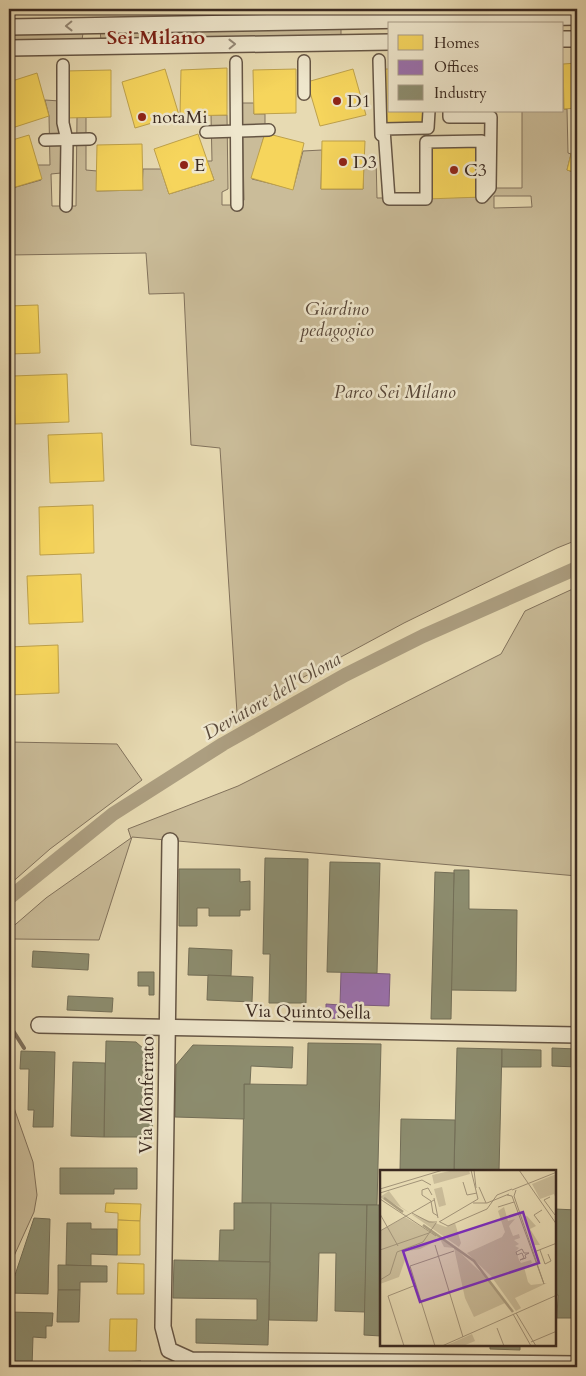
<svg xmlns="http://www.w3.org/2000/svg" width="586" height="1376" font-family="Cardo,serif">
<rect width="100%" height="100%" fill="#e7dab2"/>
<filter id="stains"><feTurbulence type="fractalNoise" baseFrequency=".004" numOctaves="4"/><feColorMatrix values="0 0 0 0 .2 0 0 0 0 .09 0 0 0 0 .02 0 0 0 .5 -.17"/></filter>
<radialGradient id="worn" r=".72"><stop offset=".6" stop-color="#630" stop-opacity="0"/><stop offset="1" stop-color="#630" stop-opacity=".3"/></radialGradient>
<g fill="#cabc99" stroke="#82725c" fill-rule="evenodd">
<polygon points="341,27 341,37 158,40 158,29"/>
<polygon points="100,29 146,29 146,40 101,41"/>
<polygon points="9,31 83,33 82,40 9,43"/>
<path d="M563,69L564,109H567L568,153L571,154L567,170L577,173V540L557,548L404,623L237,713L220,448L191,445L184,293L149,294L146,253L9,255V189L41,180L37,165H50L49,116L45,100L60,101L61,173L51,174L52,206H76L77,117H86V170L97,171V191L142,190L143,169H161L169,194L214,180L207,161H212L211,115H227L228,189L222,192V205H240L244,200L242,103H254V114H265V133L252,179L293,189L303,151L322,150L321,189H363L364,158L376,157L377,198L481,197L490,188H522V111H562ZM494,196H531L532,207L494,208Z"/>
<polygon points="577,587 577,876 132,837 99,940 14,939 9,943 9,930 46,898 131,838 128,829 238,786 501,654 525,611"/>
<polygon points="9,742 117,744 142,780 50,849 9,885"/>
<polygon points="9,1059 13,1105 33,1162 37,1195 34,1212 9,1267"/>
</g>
<g fill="#f6d55c" stroke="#bea14a">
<polygon points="577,63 577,108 564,109 563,64"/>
<polygon points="227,68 227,115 180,116 181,70"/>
<polygon points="165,69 179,115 135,128 122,82"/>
<polygon points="296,69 296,113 254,114 253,70"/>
<polygon points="353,69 366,115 320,126 307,82"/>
<polygon points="384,69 390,69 390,111 429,111 428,128 384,129"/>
<polygon points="111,70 111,117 65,118 65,71"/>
<polygon points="37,73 49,116 9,129 9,82"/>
<polygon points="577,130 577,173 567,170"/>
<polygon points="265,133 304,143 293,190 251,178"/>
<polygon points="198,134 214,180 169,194 154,149"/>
<polygon points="29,135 42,179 9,189 9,141"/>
<polygon points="322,141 365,141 363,189 321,189"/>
<polygon points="482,141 482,197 426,199 426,142"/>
<polygon points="142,144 143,190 96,191 97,145"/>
<polygon points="38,305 40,353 9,354 9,306"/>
<polygon points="67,374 69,422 15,424 13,376"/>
<polygon points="102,433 104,481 50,483 48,435"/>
<polygon points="93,505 94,553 40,555 39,507"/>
<polygon points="81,574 83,622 29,624 27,576"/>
<polygon points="58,645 59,693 9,695 9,647"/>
<polygon points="106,1203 141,1204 140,1221 118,1220 118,1213 105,1212"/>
<polygon points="118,1220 140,1221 140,1255 117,1255"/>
<polygon points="118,1263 144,1264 144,1294 117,1294"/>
<polygon points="110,1319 137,1319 136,1351 109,1351"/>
</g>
<polygon fill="#9970ab" stroke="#7c5b81" points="341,972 390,974 389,1006 359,1005 358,1019 326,1018 326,1004 340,1005"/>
<g fill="#8c8c6e" stroke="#736e57">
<polygon points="265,858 308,859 306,1003 269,1003 270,954 263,954"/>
<polygon points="330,862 380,863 377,973 327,972"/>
<polygon points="179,869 240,869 240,882 250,881 250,910 240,910 240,916 209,916 209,908 197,908 197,926 179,926"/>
<polygon points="454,870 469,870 469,909 517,910 516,991 451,990"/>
<polygon points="435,872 454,873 451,1019 431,1019"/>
<polygon points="189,948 232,950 231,976 188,975"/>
<polygon points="33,951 89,954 88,970 32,967"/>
<polygon points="138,972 154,972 154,995 149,995 149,986 138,986"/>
<polygon points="208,975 253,977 252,1002 207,1000"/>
<polygon points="68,996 113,998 112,1012 67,1010"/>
<polygon points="106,1041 136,1042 154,1058 152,1137 104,1137"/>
<polygon points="308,1043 381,1044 377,1205 242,1203 244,1084 307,1085"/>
<polygon points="193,1045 293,1047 292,1068 251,1066 250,1084 244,1084 244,1119 175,1117 176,1065"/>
<polygon points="457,1048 502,1049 499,1171 454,1171"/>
<polygon points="552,1048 577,1049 577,1067 552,1066"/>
<polygon points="502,1049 541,1050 541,1067 502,1067"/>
<polygon points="21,1051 55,1052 53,1127 33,1127 34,1110 28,1110 29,1069 20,1069"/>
<polygon points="73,1062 105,1063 104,1137 71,1136"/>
<polygon points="401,1119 455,1120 454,1171 400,1171"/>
<polygon points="60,1168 137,1168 137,1189 114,1189 114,1194 60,1194"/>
<polygon points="234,1203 271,1203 270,1262 219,1261 220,1230 234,1230"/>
<polygon points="271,1203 367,1205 365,1312 335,1311 336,1253 319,1253 317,1321 269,1320"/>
<polygon points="367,1205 381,1205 381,1336 364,1335"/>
<polygon points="555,1209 577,1210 577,1318 557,1318 558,1295 555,1295"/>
<polygon points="34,1218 50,1219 48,1294 9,1293"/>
<polygon points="67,1223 91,1223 91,1229 117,1229 117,1255 91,1254 91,1266 66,1265"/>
<polygon points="174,1260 270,1262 268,1345 196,1343 196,1319 257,1320 257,1299 173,1298"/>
<polygon points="58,1265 107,1266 107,1282 80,1282 80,1290 58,1290"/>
<polygon points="58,1290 80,1290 79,1322 57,1322"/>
<polygon points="9,1312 53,1313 52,1326 46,1326 46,1338 33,1337 32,1367 9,1367"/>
<polygon points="490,1345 520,1345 520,1350 490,1349"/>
<polygon points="141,1361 141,1367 90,1367 91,1363"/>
</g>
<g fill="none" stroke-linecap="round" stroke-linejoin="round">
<polyline stroke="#7e6f5a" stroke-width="4" points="9,1003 12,1029 24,1048"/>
<polyline stroke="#ac9e80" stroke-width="14" points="9,898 113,814 223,744 345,675 423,636 577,568"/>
<defs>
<g id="pedestrian">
<polyline points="379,60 381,135"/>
<polyline points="304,61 304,94"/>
<polyline points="236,62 237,205"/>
<polyline points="63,65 63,123 67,140 66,206"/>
<polyline points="429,111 428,128 384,129 389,199 426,199 426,142 482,141 482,197 490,188 491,117 449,117 449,111"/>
<polyline points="206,132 269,130"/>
<polyline points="45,140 90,139"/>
</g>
<g id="minor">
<polyline points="9,27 577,17"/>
<polyline points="562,39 577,39"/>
<polyline points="9,48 390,42"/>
<polyline points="170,841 163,1327 169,1350 191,1360 577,1364"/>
<polyline points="39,1025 577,1035"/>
</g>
</defs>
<use href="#pedestrian" stroke="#655544" stroke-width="14"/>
<use href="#minor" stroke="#655544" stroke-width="18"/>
<use href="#pedestrian" stroke="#efe7cd" stroke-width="11"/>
<use href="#minor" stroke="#efe7cd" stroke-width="15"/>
</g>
<defs><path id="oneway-chevron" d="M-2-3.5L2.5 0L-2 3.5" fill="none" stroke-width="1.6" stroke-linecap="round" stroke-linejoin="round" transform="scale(1.25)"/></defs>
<g stroke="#948876">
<use href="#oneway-chevron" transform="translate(69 26) rotate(179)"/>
<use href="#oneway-chevron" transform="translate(232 44) rotate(-1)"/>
</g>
<g fill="#8f2418" stroke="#efe7cd" stroke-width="2">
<circle cx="337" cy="101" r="5"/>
<circle cx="142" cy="117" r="5"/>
<circle cx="343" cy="162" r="5"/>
<circle cx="184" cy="165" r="5"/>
<circle cx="454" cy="170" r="5"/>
</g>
<g text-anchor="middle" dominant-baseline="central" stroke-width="5" stroke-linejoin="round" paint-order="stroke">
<g font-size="18" fill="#3a2920" stroke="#efe7cd" text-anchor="start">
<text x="347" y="101">D1</text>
<text x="152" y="117">notaMi</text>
<text x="353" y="162">D3</text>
<text x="194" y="165">E</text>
<text x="464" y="170">C3</text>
</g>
<g font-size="18" font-style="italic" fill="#574638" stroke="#efe7cd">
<text x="337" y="309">Giardino<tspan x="337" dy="21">pedagogico</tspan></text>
<text x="395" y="392">Parco Sei Milano</text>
</g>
<g font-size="18" fill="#3a2920" stroke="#efe7cd">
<text transform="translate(308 1012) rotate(1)">Via Quinto Sella</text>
<text transform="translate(147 1095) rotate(-89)">Via Monferrato</text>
</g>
<g font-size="19" font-style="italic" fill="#5c4c3d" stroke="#efe7cd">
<text transform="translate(272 696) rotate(-30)">Deviatore dell'Olona</text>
</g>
<g font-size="20" font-weight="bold" fill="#7a1f14" stroke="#efe7cd">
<text x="156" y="37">Sei Milano</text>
</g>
</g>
<g transform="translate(380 1170)">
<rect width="176" height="176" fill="#e7dab2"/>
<path d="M74,0H89L90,4L54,14L52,5ZM176,4V29L174,24L160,29L152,14ZM62,17L66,35L59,37L54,19ZM9,21L21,37L30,43L4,28L25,44L0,27ZM124,37L128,51L135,49L129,56L133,66L139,64L140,68L134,70L139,74L135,76L139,78L136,81L139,90L141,93L151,90L152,93L144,97L148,112L151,115L167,113L135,128L141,138L136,141L111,106L87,83L122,67L125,62L118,41ZM31,44L66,57L75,53L81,73L79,77ZM147,46L156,56L150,59L160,75H154L144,47ZM25,47L74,77L110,111L133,142L125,133L94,147L85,128L74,78L64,77L60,69L40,79L22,82L25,90L19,107L0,114V61ZM92,164L95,171L83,176H65Z" fill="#cabc99"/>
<path fill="none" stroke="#ac9e80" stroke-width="2.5" d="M4,28L23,42M43,55L94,91L133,142"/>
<path fill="none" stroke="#a29378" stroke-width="1" d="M91,0L98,29M94,0L96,18M139,0L177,55M83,12L87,25L97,23M99,17L106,33M0,19L63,0M132,20L177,2M0,23L42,10L51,15M52,25L48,18L42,20V25L51,31L53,43L58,46M127,25L132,26L164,114L134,26L136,20M170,27L164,30L175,45M54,28L58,48M0,29L56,66M93,33H107L129,24M118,37L134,32M32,43L49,52H57M0,44L18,76M59,52L98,29M60,52L68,56L107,39L117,25L132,19M160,53L154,45L162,40M0,61L54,30M55,75L83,167M142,79L144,83H149L145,85L146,88L140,90L144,88L142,83L137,85L136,82ZM0,80L49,63M160,80L165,94L171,91L168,84M154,82L177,73M0,110L10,104L17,82L43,72L56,53M136,143L156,176M133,144L151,176M117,158L124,176M151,172L177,161M24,176L8,126L36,115M55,176L30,96L74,81M62,176L177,125"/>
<path fill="#7b2cbf" fill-opacity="0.15" stroke="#7b2cbf" stroke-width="2.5" d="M143,42L159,93L40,132L23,81Z"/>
<rect width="176" height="176" fill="none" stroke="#3a2920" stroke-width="2.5"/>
</g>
<rect width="586" height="1376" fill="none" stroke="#e7dab2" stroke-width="30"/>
<rect x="10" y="10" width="566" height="1356" fill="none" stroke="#3a2920" stroke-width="2.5"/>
<rect x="15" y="15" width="556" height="1346" fill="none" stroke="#3a2920"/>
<rect x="388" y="22" width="175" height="90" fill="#efe7cd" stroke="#a79b88"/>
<rect x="398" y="35" width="25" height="15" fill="#f6d55c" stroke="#a79b88"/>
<text x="434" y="48" font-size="15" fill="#3a2920">Homes</text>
<rect x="398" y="60" width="25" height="15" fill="#9970ab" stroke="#a79b88"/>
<text x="434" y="72" font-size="15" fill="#3a2920">Offices</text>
<rect x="398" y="85" width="25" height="15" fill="#8c8c6e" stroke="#a79b88"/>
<text x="434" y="98" font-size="15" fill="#3a2920">Industry</text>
<rect width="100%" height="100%" filter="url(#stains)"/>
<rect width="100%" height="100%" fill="url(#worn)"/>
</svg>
